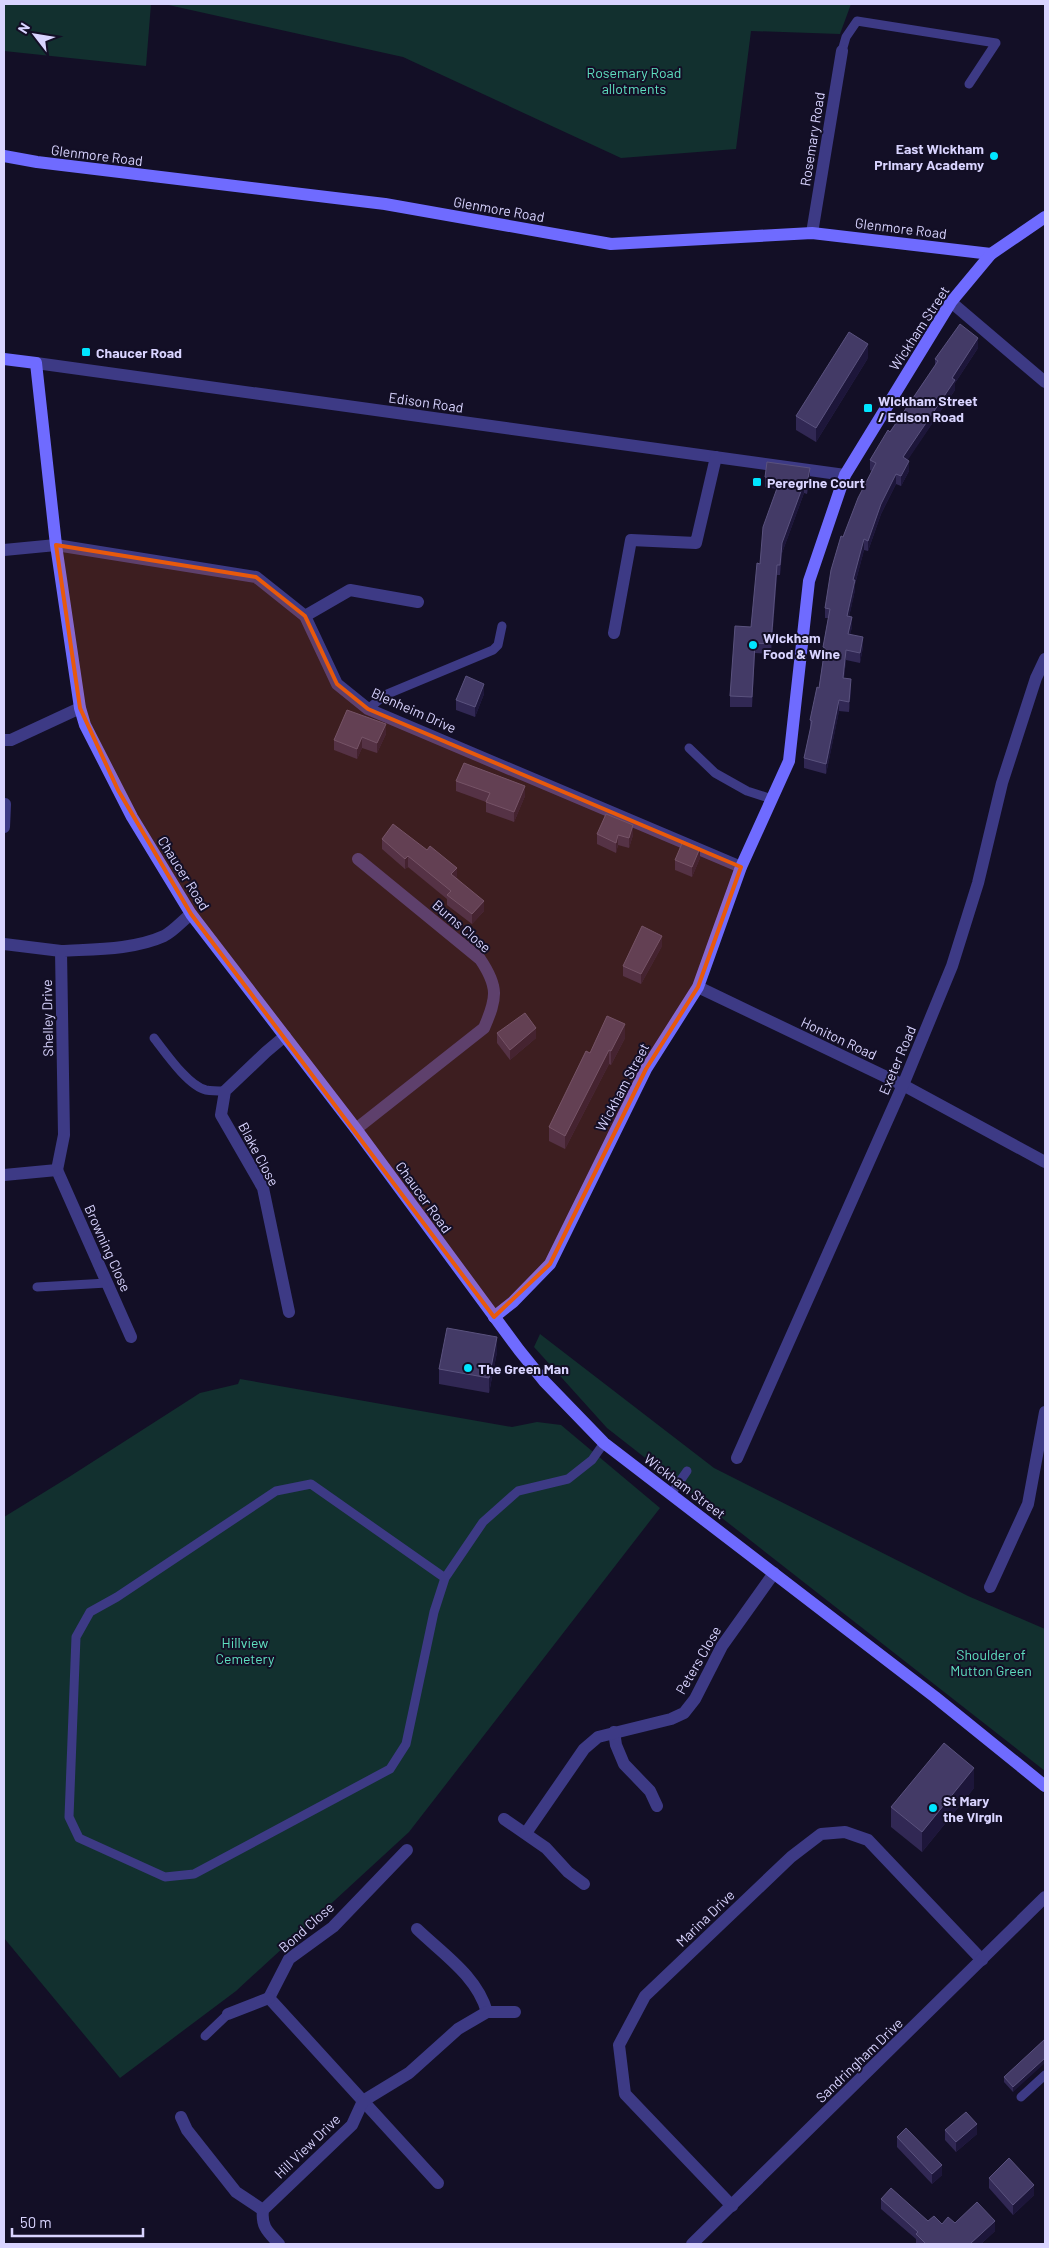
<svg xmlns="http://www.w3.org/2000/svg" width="1049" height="2248" font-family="Barlow,sans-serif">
<rect width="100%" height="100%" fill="#130f26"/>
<g fill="#12302f">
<polygon points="4,4 151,4 146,66 4,51"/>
<polygon points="164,4 851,4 840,34 751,31 736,149 621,158 403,57"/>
<polygon points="540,1334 714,1468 968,1596 1045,1629 1045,1771 607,1428 534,1347"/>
<polygon points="240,1379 512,1427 537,1422 561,1425 660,1508 409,1832 236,1991 120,2078 4,1938 4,1517 69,1477 200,1393 238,1384"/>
</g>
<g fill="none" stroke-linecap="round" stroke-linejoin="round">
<g stroke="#3d3a85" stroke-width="9">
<polyline points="842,51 846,37 857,21 996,43 969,84"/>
<polyline points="368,709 385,695 493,650 498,645 502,626"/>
<polyline points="689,748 715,773 747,791 772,799"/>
<path d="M154,1038C165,1052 188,1086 206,1090C212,1091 219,1091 225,1091"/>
<polyline points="37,1287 107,1283"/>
<polyline points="671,1494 687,1471"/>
<polyline points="445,1578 311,1484 276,1491 117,1597 90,1612 76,1637 69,1817 79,1838 165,1877 194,1874 390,1769 406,1744 434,1612 445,1578 483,1522 518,1491 568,1479 592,1460 604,1443"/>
<polyline points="205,2036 228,2014"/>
<polyline points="1021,2097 1045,2075"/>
</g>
<g stroke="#3d3a85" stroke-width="12">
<polyline points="812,233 842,51"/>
<polyline points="951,302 1045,382"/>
<polyline points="36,363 845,475"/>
<polyline points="4,550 56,545 256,577 305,616 337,684 368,709 741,867"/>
<polyline points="305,616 350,590 418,602"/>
<polyline points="614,633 631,540 696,543 716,457"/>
<polyline points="4,740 11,740 80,708"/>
<polyline points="4,827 5,804"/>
<polyline points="4,944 61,951"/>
<polyline points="698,987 903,1085 1045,1162"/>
<polyline points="285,1036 266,1052 225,1091 221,1115 263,1188 289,1312"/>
<path d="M356,1129L484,1028C497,998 499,987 480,959L358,859"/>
<polyline points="57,1170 131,1337"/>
<path d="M4,1175L57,1170L64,1135L61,951C94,949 133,950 164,936C174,931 182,921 191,914"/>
<polyline points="737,1458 903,1085 952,966 978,883 1002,783 1036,678 1045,659"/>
<polyline points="990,1587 1028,1504 1045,1412"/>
<polyline points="614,1732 616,1745 624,1764 650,1791 657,1806"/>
<polyline points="504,1819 546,1848 568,1872 584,1884"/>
<polyline points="526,1833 584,1749 598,1737 671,1719 684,1713 695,1699 722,1646 774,1573"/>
<polyline points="407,1850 333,1927 289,1959 269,1998 438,2183"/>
<path d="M417,1929C443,1954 477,1976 487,2012"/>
<polyline points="228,2014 269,1998"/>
<polyline points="181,2117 187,2130 236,2192 263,2210"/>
<polyline points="732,2206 625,2094 619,2045 645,1996 791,1857 821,1834 845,1832 868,1840 982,1960"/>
<path d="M279,2244C268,2232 261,2227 263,2210L352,2125L363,2101L409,2073L458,2029L487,2012H515"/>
<polyline points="692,2244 1045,1897"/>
</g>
<g stroke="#6f6bff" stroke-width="12">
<polyline points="4,156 37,162 385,204 611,244 812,233 991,254"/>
<polyline points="4,359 36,363 56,545 80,708 85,725 132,817 191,914 356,1129 519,1350 544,1381 604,1443 935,1697 1045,1786"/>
<polyline points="494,1317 513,1302 550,1264 646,1069 698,987 741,867 789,761 809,581 845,475 951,302 991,254 1045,217"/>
</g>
</g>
<g fill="#312854">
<polygon points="978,348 955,383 955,390 907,460 909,471 901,486 896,484 881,514 868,551 864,550 855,584 855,590 849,617 852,627 850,634 863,647 860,663 846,660 844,678 851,689 849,712 839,711 826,774 804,768 804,758 810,730 810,720 819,688 823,658 823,647 828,618 825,618 825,608 843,537 872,471 870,470 870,460 935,366 935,359"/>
<polygon points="868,358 816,442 796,430 796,416"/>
<polygon points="765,477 810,478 807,494 804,493 782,553 780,575 777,575 771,654 755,653 752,707 730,707 730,696 751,627 760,564 777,489 765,487"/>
<polygon points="484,694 475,717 456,710 456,700"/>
<polygon points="386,734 377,753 362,748 357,759 334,750 334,740"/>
<polygon points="456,781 525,796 514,822 486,812 486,802 456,791"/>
<polygon points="597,834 633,835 629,848 618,845 616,853 597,844"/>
<polygon points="382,839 457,878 484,911 472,924 447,905 447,899 408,867 405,869 382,849"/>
<polygon points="700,858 692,877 675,870 675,860"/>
<polygon points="662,946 641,984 623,976 623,966"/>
<polygon points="497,1033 536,1038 510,1060 497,1043"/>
<polygon points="625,1038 611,1065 609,1064 565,1149 549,1141 549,1127 590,1053"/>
<polygon points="497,1352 489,1393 439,1384 439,1369"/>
<polygon points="974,1788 922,1852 891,1827 891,1807"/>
<polygon points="1045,2039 1013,2092 1004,2082 1004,2077"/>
<polygon points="945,2130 977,2134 956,2152 945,2140"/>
<polygon points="897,2137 942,2175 932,2184 897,2147"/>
<polygon points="989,2178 1034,2195 1013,2215 989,2188"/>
<polygon points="881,2199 928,2221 942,2224 955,2223 995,2231 981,2244 916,2244 916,2239 881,2209"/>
</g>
<g fill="#1d163a">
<polygon points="978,338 978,348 955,383 955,390 903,467 903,457"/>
<polygon points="868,344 868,358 816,442 816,428"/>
<polygon points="909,461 909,471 901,486 901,476"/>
<polygon points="810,468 810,478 807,494 807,484"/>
<polygon points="896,474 896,484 881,514 868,551 868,541 881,504"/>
<polygon points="804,483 804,493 782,553 780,575 782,543"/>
<polygon points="864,539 864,550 855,584 855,590 847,626 847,616 853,580"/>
<polygon points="777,565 777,575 771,654 771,644"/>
<polygon points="852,617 852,627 848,644 848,634"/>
<polygon points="863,637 863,647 860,663 860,653"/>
<polygon points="755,643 755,653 752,707 752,697"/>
<polygon points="846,650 846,660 843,688 843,678"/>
<polygon points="851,679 851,689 849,712 849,702"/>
<polygon points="484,684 484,694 475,717 475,707"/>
<polygon points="839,700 839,711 826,774 826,764"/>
<polygon points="386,724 386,734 377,753 377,743"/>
<polygon points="362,737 362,748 357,759 357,749"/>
<polygon points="525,786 525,796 514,822 514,812"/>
<polygon points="633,825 633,835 629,848 629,838"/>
<polygon points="618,835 618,845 616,853 616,843"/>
<polygon points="700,848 700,858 692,877 692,867"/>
<polygon points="408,856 408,867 405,869 405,859"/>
<polygon points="457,868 457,878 451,884 451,874"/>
<polygon points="484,901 484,911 472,924 472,914"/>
<polygon points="662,936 662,946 641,984 641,974"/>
<polygon points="625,1024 625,1038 611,1065 611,1051"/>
<polygon points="536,1028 536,1038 510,1060 510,1050"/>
<polygon points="609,1050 609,1064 565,1149 565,1136"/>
<polygon points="497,1337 497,1352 489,1393 489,1378"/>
<polygon points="974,1768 974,1788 922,1852 922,1832"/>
<polygon points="1045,2058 1045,2063 1013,2092 1013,2087"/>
<polygon points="977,2124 977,2134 956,2152 956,2142"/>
<polygon points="942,2165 942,2175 932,2184 932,2174"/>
<polygon points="1034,2185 1034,2195 1013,2215 1013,2205"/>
<polygon points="995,2221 995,2231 981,2244 970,2244"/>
</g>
<g fill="#433a66" stroke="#5a527e">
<polygon points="960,324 978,338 952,378 955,380 903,457 909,461 901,476 896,474 881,504 868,541 864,539 853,580 855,580 847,616 852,617 848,634 863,637 860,653 846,650 843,678 851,679 849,702 839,700 826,764 804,758 812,721 810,720 817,687 819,688 825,648 823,647 830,609 825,608 831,570 841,536 843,537 858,498 876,463 870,460 888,430 890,432 938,361 935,359"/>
<polygon points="849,332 868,344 816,428 796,416"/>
<polygon points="767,462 810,468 807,484 804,483 782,543 780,565 777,565 771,644 755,643 752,697 730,696 735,626 751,627 757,563 760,564 763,527 780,480 765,477"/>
<polygon points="466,676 484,684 475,707 456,700"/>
<polygon points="347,710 386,724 377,743 362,737 357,749 334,740"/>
<polygon points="464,763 525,786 514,812 486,802 490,793 456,781"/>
<polygon points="606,814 633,825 629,838 618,835 616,843 597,834"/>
<polygon points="393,824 427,850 430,846 457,868 451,874 484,901 472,914 447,895 451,891 408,856 405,859 382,839"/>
<polygon points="683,841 700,848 692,867 675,860"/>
<polygon points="642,926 662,936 641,974 623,966"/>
<polygon points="525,1013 536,1028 510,1050 497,1033"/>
<polygon points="607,1016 625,1024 611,1051 609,1050 565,1136 549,1127 586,1051 590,1053"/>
<polygon points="447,1328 497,1337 489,1378 439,1369"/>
<polygon points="944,1743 974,1768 922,1832 891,1807"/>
<polygon points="1045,2039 1045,2058 1013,2087 1004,2077"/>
<polygon points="966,2112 977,2124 956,2142 945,2130"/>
<polygon points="906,2128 942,2165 932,2174 897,2137"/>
<polygon points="1009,2158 1034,2185 1013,2205 989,2178"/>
<polygon points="891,2188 928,2221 934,2216 942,2224 948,2217 955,2223 977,2202 995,2221 970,2244 926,2244 916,2234 918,2232 881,2199"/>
</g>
<path fill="#e8590c" fill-opacity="0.2" stroke="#e8590c" stroke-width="4" stroke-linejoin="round" d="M56,545L256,577L305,616L337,684L368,709L741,867L698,987L646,1069L550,1264L494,1317L191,914L118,790L80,708Z"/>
<g fill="#00e5ff" stroke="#130f26" stroke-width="2">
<circle cx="994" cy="156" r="5"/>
<rect x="81" y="347" width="10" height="10" rx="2.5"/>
<rect x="863" y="403" width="10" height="10" rx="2.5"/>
<rect x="752" y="477" width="10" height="10" rx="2.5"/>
<circle cx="753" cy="645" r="5"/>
<circle cx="468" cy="1368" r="5"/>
<circle cx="933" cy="1808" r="5"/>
</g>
<g text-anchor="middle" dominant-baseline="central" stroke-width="4" stroke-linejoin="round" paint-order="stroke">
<g font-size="14" fill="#5fe0c0" stroke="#130f26">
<text x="634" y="72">Rosemary Road<tspan x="634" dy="16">allotments</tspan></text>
<text x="245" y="1642">Hillview<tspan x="245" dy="16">Cemetery</tspan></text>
<text x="991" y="1654">Shoulder of<tspan x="991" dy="16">Mutton Green</tspan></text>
</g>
<g font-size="14" fill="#d9d4ff" stroke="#130f26">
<text transform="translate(812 139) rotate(-81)">Rosemary Road</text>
<text transform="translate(97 155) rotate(7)">Glenmore Road</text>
<text transform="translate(499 209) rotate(10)">Glenmore Road</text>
<text transform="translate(901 228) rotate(7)">Glenmore Road</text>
<text transform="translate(919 328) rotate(-57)">Wickham Street</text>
<text transform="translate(426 402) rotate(8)">Edison Road</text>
<text transform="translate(414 710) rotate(24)">Blenheim Drive</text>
<text transform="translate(184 873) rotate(58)">Chaucer Road</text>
<text transform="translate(462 926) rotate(41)">Burns Close</text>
<text transform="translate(47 1018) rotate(-91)">Shelley Drive</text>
<text transform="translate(839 1038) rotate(25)">Honiton Road</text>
<text transform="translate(897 1060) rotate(-67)">Exeter Road</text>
<text transform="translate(622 1087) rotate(-62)">Wickham Street</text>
<text transform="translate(259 1154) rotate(62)">Blake Close</text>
<text transform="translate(424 1197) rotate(54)">Chaucer Road</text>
<text transform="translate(108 1248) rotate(66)">Browning Close</text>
<text transform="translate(685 1486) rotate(37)">Wickham Street</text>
<text transform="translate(698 1660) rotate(-60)">Peters Close</text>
<text transform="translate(705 1918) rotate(-44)">Marina Drive</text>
<text transform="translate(306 1927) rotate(-41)">Bond Close</text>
<text transform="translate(859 2060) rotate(-44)">Sandringham Drive</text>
<text transform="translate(307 2146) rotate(-44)">Hill View Drive</text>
</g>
<g font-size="14" font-weight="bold" fill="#d9d4ff" stroke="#130f26" text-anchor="start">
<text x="984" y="148" text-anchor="end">East Wickham<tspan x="984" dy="16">Primary Academy</tspan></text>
<text x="96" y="352">Chaucer Road</text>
<text x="878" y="400">Wickham Street<tspan x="878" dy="16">/ Edison Road</tspan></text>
<text x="767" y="482">Peregrine Court</text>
<text x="763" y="637">Wickham<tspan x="763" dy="16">Food &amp; Wine</tspan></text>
<text x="478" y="1368">The Green Man</text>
<text x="943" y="1800">St Mary<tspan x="943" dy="16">the Virgin</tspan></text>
</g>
</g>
<rect width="1049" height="2248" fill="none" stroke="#d9d4ff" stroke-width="10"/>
<g transform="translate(35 35) rotate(301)" stroke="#130f26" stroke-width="4" paint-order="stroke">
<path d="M0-4L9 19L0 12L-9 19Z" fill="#d9d4ff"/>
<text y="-8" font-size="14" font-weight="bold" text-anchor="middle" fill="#d9d4ff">N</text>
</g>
<path d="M12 2228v8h131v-8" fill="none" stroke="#d9d4ff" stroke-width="2.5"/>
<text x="20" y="2228" font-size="15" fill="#d9d4ff" stroke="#130f26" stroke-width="4" paint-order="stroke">50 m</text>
</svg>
